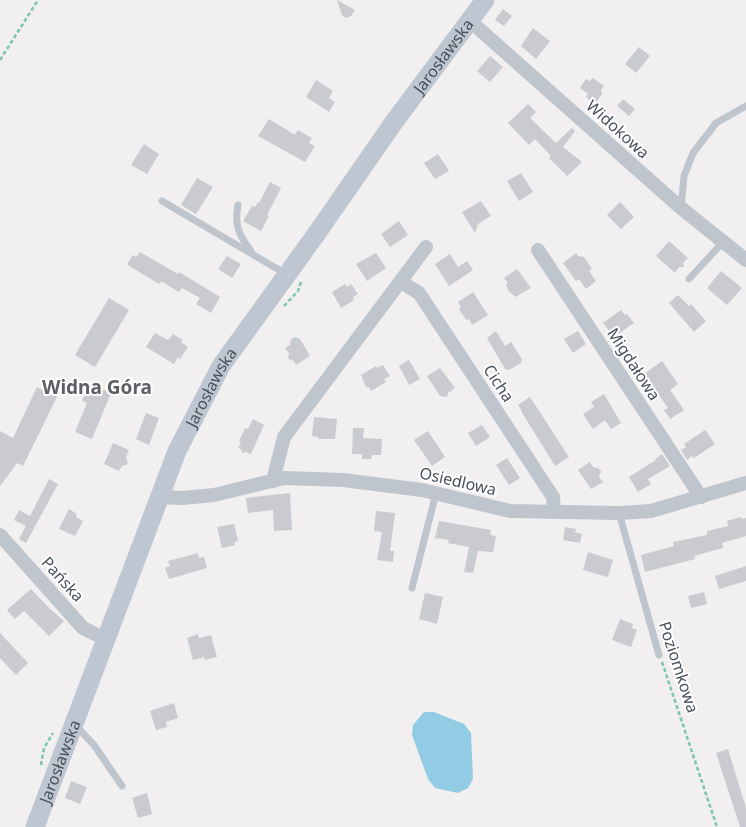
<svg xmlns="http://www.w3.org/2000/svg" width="746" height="827" font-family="'Noto Sans',sans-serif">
<rect width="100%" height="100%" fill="#f1efef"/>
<polygon fill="#92cce4" points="424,712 434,712 464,724 471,733 473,779 468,788 458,793 435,788 428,779 412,735 413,725"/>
<g fill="#c9cbd1">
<polygon points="337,0 355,10 351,16 346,18 342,15"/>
<polygon points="503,9 512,16 504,26 495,20"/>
<polygon points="533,28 550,41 536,59 521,46"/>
<polygon points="639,47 650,56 636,73 625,64"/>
<polygon points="490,56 503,67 490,82 477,71"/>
<polygon points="593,78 604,86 601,90 602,94 595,104 586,97 588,94 580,88 586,79 590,81"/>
<polygon points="316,80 333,91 329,98 335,102 329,112 306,97"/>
<polygon points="623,99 635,109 629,116 617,106"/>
<polygon points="528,104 536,112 530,118 556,143 572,128 575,131 563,147 582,162 567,176 549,158 551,156 535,139 529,145 508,123"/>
<polygon points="269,119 295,135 298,130 312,138 309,143 315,146 305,162 258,136"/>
<polygon points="144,144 159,154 147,174 131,165"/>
<polygon points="438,154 449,171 435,179 424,163"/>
<polygon points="521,173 533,192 519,201 507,181"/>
<polygon points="197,178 213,187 196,214 181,205"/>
<polygon points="270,182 281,188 267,215 269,216 261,231 243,221 252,206 255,207 258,202 259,203"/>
<polygon points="481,201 491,216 478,224 475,233 462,212"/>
<polygon points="620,202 634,217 621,229 607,215"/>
<polygon points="399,221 408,235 390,247 381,234"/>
<polygon points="669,241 688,258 683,263 684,267 679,267 675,273 656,256"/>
<polygon points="140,252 178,274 179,272 220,297 211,313 196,304 200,298 182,288 179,292 161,281 159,284 131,267 127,264 133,255 136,257"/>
<polygon points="376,253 386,268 367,281 356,264"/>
<polygon points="576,253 578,256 584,257 592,269 589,271 596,281 586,289 579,279 576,281 563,263"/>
<polygon points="450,254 458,267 467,261 473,270 449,286 435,264"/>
<polygon points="227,256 241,264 232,278 218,269"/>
<polygon points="517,269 531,288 515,297 508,290 506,284 508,283 504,278"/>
<polygon points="721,271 742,288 727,305 707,288"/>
<polygon points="345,284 347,287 351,284 358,294 353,297 354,300 341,308 332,292"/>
<polygon points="473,292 488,315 472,325 469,319 466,320 459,309 461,308 458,302"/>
<polygon points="678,295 689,306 691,304 706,321 694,332 669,303"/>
<polygon points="109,298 129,310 95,367 75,355"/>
<polygon points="621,310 625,315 627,314 634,323 614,337 603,323"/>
<polygon points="496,331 505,346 511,342 522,359 521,363 509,370 505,369 487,338"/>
<polygon points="578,331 586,344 573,353 564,339"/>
<polygon points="155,333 168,340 173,334 183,340 181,342 188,347 180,359 178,357 174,364 146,347"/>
<polygon points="295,337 300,339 310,356 296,365 293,360 288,359 289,353 285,348 290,345 291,339"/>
<polygon points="409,360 420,379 409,385 399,366"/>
<polygon points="662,361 678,384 670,390 684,410 670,419 664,410 668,408 644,374"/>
<polygon points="383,365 390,376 384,379 386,382 371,391 369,387 366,387 361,375 376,366 377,368"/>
<polygon points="440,368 455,388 448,393 447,397 440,396 427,376"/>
<polygon points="89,384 111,393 92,439 75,432 87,403 82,401"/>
<polygon points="37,387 57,397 23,466 17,463 0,486 0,431 13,438"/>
<polygon points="604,394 621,423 611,429 605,420 593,429 583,414 594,407 591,402"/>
<polygon points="530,397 569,457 555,466 521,411 522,411 518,405"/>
<polygon points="146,413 159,418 149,445 136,439"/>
<polygon points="314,417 337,419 335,439 318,439 318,437 312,436"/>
<polygon points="253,419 264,425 251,454 246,452 242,453 241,449 238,448 241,442 239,441 245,428 248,429"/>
<polygon points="482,425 490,437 476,446 468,433"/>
<polygon points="353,428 364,428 363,438 382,439 381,455 372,455 371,459 362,459 362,454 352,454"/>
<polygon points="705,430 715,444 694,458 692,456 687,460 681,450 686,447 684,444"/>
<polygon points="428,431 445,457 432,466 414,440"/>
<polygon points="113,443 129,450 126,457 128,464 122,466 119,471 104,464"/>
<polygon points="662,454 670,466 648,479 651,484 638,492 629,477 656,460 655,459"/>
<polygon points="507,458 520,478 509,485 496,465"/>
<polygon points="590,462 593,467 598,468 601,471 599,477 603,482 591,489 578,470"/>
<polygon points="49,479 58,484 26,543 19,539 26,526 14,520 19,510 30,516"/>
<polygon points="290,493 292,530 274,531 273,510 248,513 246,498"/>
<polygon points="69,509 77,514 76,517 83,521 75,536 59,529"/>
<polygon points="376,511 395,513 390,551 394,551 393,562 377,560 382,532 374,531"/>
<polygon points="741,517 742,519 746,518 746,536 722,543 723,548 694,556 695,559 645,572 641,555 674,546 673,542 707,535 707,531 728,526 727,521"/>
<polygon points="439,521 491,530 490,535 496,536 493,552 478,551 473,573 464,572 469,547 448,543 449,540 435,538"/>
<polygon points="234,524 238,541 234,542 235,545 222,548 217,527"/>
<polygon points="565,527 576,529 575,532 582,534 580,543 563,540"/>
<polygon points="588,552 613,560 608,577 583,570"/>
<polygon points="198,553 199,558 204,557 207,568 169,579 165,568 170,566 168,561"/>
<polygon points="746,566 746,581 719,589 715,576"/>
<polygon points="31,589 50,609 64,621 49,636 24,611 15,619 7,610"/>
<polygon points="704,592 707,604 691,608 688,596"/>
<polygon points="425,593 443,597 437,624 419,619"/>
<polygon points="620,619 633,624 632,628 637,630 631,647 612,640"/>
<polygon points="0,633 28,663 16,675 0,658"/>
<polygon points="198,634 199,638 211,635 217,657 205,660 204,657 193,660 187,638"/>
<polygon points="174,703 178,718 166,722 167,727 156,730 150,711"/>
<polygon points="728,749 746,808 746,827 740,827 716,753"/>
<polygon points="71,781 87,787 80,804 65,798"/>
<polygon points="147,793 152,814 138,818 132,798"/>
</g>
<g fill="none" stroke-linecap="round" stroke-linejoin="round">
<g stroke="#7cc6a8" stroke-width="2.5" stroke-dasharray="4 2.5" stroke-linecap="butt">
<polyline points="0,60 38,0"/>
<polyline points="284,306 298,291 301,282"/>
<polyline points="662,662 717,827"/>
<polyline points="41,765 44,748 53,733"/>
</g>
<g stroke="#bfc5cd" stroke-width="7">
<polyline points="162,201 286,274"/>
<path d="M238,205C234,226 239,235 251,251"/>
<polyline points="681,208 684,176 693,153 716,123 746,106"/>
<polyline points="689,279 723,242"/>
<polyline points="619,513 659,655"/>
<polyline points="412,588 436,493"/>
<polyline points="76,726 94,745 122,786"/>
</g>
<g stroke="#bfc5cd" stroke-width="14">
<polyline points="469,20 681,208 746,260"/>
<polyline points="538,250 701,497"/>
<polyline points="401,282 419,293 553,497 554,512"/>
<polyline points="273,481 284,437 426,247"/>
<polyline points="161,497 182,498 214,495 284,478 343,480 422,490 510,511 619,513 651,511 746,483"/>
<polyline points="0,535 83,628 105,639"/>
</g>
<path stroke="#bec6d1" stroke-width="19" id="s1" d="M35,827L177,451L221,366L317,233L394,122L485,0"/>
</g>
<g text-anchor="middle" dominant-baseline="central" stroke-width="4" stroke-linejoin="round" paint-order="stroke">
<g font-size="16" fill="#49515b" stroke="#fff">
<text stroke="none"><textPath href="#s1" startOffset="879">Jarosławska</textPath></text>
<text transform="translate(618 129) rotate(42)">Widokowa</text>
<text transform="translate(634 364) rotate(57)">Migdałowa</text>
<text transform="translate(499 383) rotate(57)">Cicha</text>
<text stroke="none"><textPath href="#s1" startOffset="474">Jarosławska</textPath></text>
<text transform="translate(458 481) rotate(13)">Osiedlowa</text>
<text transform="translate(63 579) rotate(48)">Pańska</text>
<text transform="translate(679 667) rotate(72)">Poziomkowa</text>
<text stroke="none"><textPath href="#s1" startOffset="70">Jarosławska</textPath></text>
</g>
<g font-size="19" font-weight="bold" fill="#5c5f63" stroke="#fff">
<text x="97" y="387">Widna Góra</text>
</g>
</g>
</svg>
